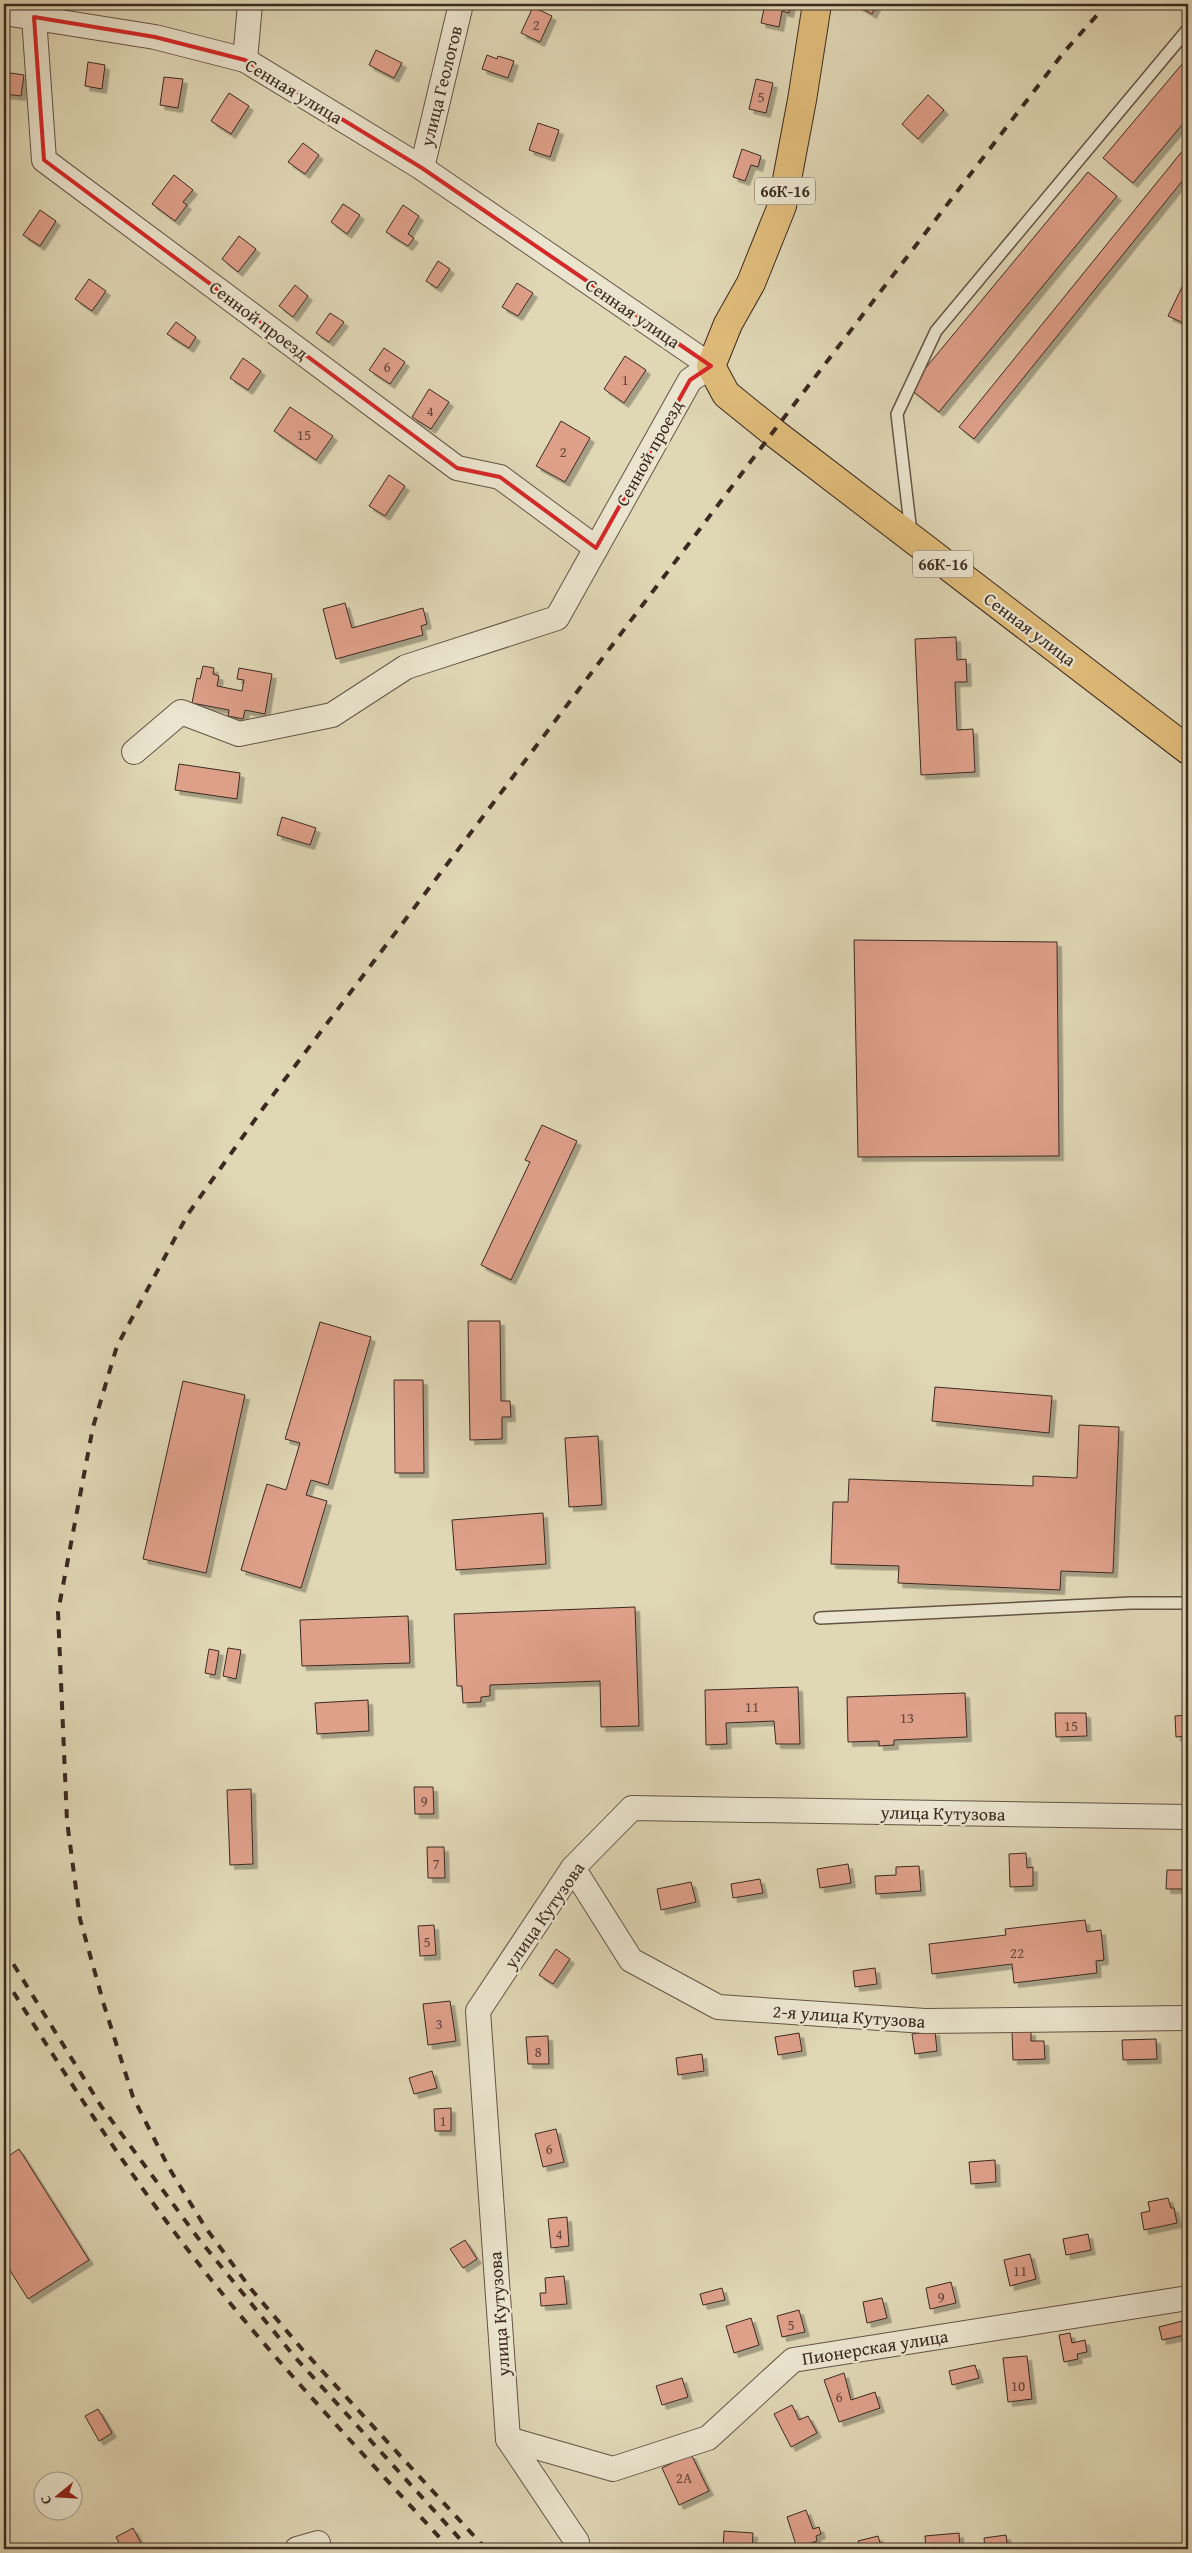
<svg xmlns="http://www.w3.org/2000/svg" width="1192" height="2553" font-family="'Gentium Book Plus',serif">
<defs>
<filter id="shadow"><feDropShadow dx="4.5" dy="4.5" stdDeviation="0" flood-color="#0004"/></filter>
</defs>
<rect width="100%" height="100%" fill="#e0d7b5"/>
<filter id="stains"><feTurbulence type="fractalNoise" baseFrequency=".004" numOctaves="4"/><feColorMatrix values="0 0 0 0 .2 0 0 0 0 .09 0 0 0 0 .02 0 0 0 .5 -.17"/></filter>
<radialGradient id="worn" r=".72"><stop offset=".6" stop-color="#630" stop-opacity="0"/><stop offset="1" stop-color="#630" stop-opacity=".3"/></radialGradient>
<g fill="#dfa08a" stroke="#3b2921" filter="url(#shadow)">
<polygon points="765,4 791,4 789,13 782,11 779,27 761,23"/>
<polygon points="860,4 877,4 872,14 858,6"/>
<polygon points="533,7 552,16 540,42 521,33"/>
<polygon points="376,50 402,63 394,78 369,65"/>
<polygon points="487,55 497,59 498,56 514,61 508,78 482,69"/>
<polygon points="1188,57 1188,118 1133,183 1103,158"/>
<polygon points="88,62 105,65 102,89 85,86"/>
<polygon points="4,72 24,75 21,96 4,94"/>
<polygon points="164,77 183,79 178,108 160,105"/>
<polygon points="756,79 773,83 766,113 749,109"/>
<polygon points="229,93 249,106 231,134 211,121"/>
<polygon points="928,95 944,110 918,139 902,124"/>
<polygon points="538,123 559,130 550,157 529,150"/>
<polygon points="303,143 319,155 305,174 288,162"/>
<polygon points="1188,144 1188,174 974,439 959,427"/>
<polygon points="742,149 761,156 758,167 751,165 745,181 733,177"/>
<polygon points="1088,172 1117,196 939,412 909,388"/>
<polygon points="174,175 193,190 183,202 187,205 175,221 152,204"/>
<polygon points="343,204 360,215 347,234 331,222"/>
<polygon points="403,205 419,216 408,234 414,238 408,246 386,232"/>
<polygon points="40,210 56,221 40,246 23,235"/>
<polygon points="239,236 256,249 238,272 222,259"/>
<polygon points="438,261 450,269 437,288 426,281"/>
<polygon points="89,279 106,291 92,311 75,299"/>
<polygon points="517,283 533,293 518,316 502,307"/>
<polygon points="1184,283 1188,285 1188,325 1168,316"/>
<polygon points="295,285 308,296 293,317 279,306"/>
<polygon points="330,313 344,322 329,342 316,333"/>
<polygon points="176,322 196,337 189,348 167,334"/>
<polygon points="384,348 405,362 390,384 369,370"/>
<polygon points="625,356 646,370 624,403 604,389"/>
<polygon points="243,358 261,371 248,390 230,378"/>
<polygon points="429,389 449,402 431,429 412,417"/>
<polygon points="290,407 333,436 316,460 274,431"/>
<polygon points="561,421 590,438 565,482 536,466"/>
<polygon points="389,475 405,486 385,516 369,506"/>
<polygon points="345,603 352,628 423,608 427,624 421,626 423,635 336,659 323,609"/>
<polygon points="956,637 957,660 966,659 967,682 955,682 957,730 973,729 975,772 921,775 915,639"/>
<polygon points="203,666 214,668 213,674 219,676 217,686 242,691 244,680 237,679 239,668 272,674 265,714 245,710 243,719 228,716 229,710 192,703 197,678 200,679"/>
<polygon points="179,764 240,773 237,799 175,790"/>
<polygon points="282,817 316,828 310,845 277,835"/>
<polygon points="854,940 1057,942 1059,1156 858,1157"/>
<polygon points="542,1125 577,1141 511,1280 481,1265 530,1162 525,1160"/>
<polygon points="468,1321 500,1321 501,1401 510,1401 511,1417 502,1417 502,1439 470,1440"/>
<polygon points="320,1322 371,1337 328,1485 311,1480 306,1495 327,1501 301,1588 241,1570 267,1484 286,1490 300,1443 285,1439"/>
<polygon points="394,1380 423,1380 424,1473 395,1473"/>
<polygon points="183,1381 245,1395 206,1573 143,1559"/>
<polygon points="935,1387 1052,1396 1049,1433 932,1421"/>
<polygon points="1079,1425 1119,1427 1113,1573 1061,1571 1060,1590 898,1583 899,1566 831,1564 833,1502 848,1502 849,1479 1033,1486 1033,1476 1077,1478"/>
<polygon points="598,1436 602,1505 569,1507 565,1438"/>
<polygon points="543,1513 546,1564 456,1570 452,1520"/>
<polygon points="635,1607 639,1726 601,1727 600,1681 490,1685 490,1696 481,1697 481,1702 463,1703 462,1686 457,1686 454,1614"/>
<polygon points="408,1616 410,1663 302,1666 300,1620"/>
<polygon points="228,1648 241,1650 236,1679 223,1676"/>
<polygon points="209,1649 219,1651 215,1675 205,1673"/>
<polygon points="798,1687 800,1744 776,1744 774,1721 726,1723 727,1744 706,1745 705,1690"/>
<polygon points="965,1693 967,1737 894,1740 894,1745 879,1746 879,1741 848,1742 847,1697"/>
<polygon points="368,1700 369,1731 317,1734 315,1703"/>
<polygon points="1055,1713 1086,1713 1087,1736 1056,1737"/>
<polygon points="1188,1715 1188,1736 1176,1737 1175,1716"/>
<polygon points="414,1787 433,1787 434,1814 415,1814"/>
<polygon points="251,1789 253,1864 230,1865 227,1790"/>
<polygon points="427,1847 444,1847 445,1878 428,1878"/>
<polygon points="1026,1853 1027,1868 1033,1867 1033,1886 1010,1887 1009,1854"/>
<polygon points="848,1864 851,1883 820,1888 817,1869"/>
<polygon points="919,1866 921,1891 876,1894 875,1876 896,1875 896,1867"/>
<polygon points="1167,1870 1188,1870 1188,1889 1166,1889"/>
<polygon points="760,1879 763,1893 733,1898 731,1884"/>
<polygon points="691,1882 696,1902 661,1910 657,1889"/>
<polygon points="1085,1920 1087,1932 1101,1930 1104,1960 1096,1961 1097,1973 1014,1983 1012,1964 932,1974 929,1944 1006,1935 1005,1929"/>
<polygon points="434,1925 436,1955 420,1956 418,1926"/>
<polygon points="556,1949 570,1959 553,1984 539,1975"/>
<polygon points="875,1968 877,1984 855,1987 853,1971"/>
<polygon points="450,2001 456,2041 428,2045 423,2004"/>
<polygon points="935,2031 937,2051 915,2054 912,2034"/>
<polygon points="1031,2031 1031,2041 1044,2041 1045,2059 1013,2060 1012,2032"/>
<polygon points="799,2033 802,2051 778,2055 775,2037"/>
<polygon points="548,2036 549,2064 528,2064 526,2037"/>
<polygon points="1156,2039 1157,2059 1123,2060 1122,2040"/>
<polygon points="702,2054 704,2071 678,2075 676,2058"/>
<polygon points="432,2071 437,2088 414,2094 409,2078"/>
<polygon points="451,2108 451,2131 435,2131 434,2109"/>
<polygon points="556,2129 564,2162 543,2167 535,2134"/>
<polygon points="19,2149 89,2260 28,2299 6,2264 4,2265 4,2159"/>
<polygon points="995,2160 996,2182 971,2184 969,2162"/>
<polygon points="1168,2198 1171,2208 1174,2208 1177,2223 1144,2230 1141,2213 1150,2211 1148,2202"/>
<polygon points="567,2217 569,2246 551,2248 548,2219"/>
<polygon points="1088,2234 1091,2250 1066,2255 1063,2239"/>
<polygon points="465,2240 477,2259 463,2268 450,2249"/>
<polygon points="1030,2254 1036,2279 1010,2286 1004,2260"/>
<polygon points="564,2276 567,2304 541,2306 540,2293 546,2293 545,2278"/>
<polygon points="951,2282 956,2303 930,2309 926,2288"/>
<polygon points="722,2288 725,2300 703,2305 700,2294"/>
<polygon points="882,2298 887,2318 867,2323 863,2302"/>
<polygon points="799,2310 805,2332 782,2337 777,2316"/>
<polygon points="751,2318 759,2345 734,2353 726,2326"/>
<polygon points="1182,2321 1185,2335 1162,2340 1159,2327"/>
<polygon points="1070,2333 1072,2343 1085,2340 1087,2352 1077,2354 1078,2359 1064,2362 1059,2335"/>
<polygon points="1027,2356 1032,2399 1008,2402 1003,2358"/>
<polygon points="975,2365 979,2378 952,2385 949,2371"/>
<polygon points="844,2373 851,2400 875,2392 880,2408 839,2422 824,2380"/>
<polygon points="682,2378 688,2397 662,2405 656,2386"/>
<polygon points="792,2405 799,2420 808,2416 817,2433 791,2447 774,2414"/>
<polygon points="98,2409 112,2433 99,2441 85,2416"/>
<polygon points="691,2454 709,2491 679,2505 662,2468"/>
<polygon points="806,2510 813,2529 819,2527 821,2534 816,2536 817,2541 797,2548 787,2517"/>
<polygon points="133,2528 144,2549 122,2549 116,2537"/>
<polygon points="724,2531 753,2533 752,2549 723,2549"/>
<polygon points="959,2533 960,2549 926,2549 925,2536"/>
<polygon points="1006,2535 1008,2549 985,2549 984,2538"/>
<polygon points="878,2536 882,2549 861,2549 858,2541"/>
</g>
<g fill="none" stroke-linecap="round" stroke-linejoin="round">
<defs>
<g id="service">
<polyline points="911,533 897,414 936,331 1188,29"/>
<polyline points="820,1618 1131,1603 1188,1603"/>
</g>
<g id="minor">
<polyline points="4,13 155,37 245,60 422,168 711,366 690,380 557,618 406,667 332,715 239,734 181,712 134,752"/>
<polyline points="34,17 44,160 457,468 500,477 596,548"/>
<polyline points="245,60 250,4"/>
<polyline points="422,168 461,4"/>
<polyline points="573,1868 631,1960 718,2007 925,2021 1188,2018"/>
<polyline points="508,2439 613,2469 708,2438 793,2360 1188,2298"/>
<polyline points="297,2549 318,2543"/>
<polyline points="578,2549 577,2542 508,2439 478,2011 573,1868 632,1808 1188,1817"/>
</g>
<polyline id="primary" points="817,4 802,100 782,206 751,283 728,324 711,366 726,394 773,432 1188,750"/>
</defs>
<use href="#service" stroke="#645446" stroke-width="14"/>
<use href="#minor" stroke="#645446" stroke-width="26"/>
<use href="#primary" stroke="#3b2921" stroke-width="30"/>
<use href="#service" stroke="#ebe5cf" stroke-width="11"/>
<use href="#minor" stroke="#ebe5cf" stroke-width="24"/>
<use href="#primary" stroke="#e0bc7a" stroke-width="28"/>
<g stroke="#3b2921" stroke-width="4" stroke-dasharray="9 9" stroke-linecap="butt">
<polyline points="4,1949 101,2106 198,2238 293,2355 469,2549"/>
<path d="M4,1977C62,2070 121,2163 188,2250C268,2355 361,2451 450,2549"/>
<polyline points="486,2549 302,2349 251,2289 205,2227 169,2168 133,2097 104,2005 80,1919 67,1821 58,1612 93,1427 117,1346 188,1214 264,1107 773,432 1064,52 1107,4"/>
</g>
</g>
<path fill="none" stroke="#d62828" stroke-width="4" stroke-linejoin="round" d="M34,17L155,37L245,60L422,168L711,366L690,380L596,548L500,477L457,468L44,160Z"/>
<g text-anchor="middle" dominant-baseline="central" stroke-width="4.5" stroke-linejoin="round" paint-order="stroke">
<g font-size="15" fill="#64473b">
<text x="536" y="24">2</text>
<text x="761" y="96">5</text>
<text x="387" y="366">6</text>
<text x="625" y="379">1</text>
<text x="430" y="410">4</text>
<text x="304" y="434">15</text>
<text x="563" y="451">2</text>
<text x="752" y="1706">11</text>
<text x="907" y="1717">13</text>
<text x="1071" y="1725">15</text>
<text x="424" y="1800">9</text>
<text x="436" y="1863">7</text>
<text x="427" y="1941">5</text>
<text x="1017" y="1952">22</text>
<text x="439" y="2023">3</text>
<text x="538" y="2051">8</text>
<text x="443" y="2120">1</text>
<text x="549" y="2148">6</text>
<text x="559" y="2233">4</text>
<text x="1020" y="2270">11</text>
<text x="941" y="2296">9</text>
<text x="791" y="2324">5</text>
<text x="1018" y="2385">10</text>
<text x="839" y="2396">6</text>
<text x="684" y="2477">2А</text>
</g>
<g fill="#ebe5cf" stroke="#706155" stroke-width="1">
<rect x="755" y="177.5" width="60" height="27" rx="4"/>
<rect x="913" y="550.5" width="60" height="27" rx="4"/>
</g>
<g font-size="16" font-weight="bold" fill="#3b2921">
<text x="785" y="191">66К-16</text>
<text x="943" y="564">66К-16</text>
</g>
<g font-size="18" fill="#3b2921" stroke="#ebe5cf">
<text transform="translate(441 86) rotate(-76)">улица Геологов</text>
<text transform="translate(294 91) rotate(31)">Сенная улица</text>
<text transform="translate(633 313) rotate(34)">Сенная улица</text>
<text transform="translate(259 320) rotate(37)">Сенной проезд</text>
<text transform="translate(649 453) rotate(-61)">Сенной проезд</text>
<text transform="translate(1030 629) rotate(37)">Сенная улица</text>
<text transform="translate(943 1813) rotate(1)">улица Кутузова</text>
<text transform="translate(544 1915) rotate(-55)">улица Кутузова</text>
<text transform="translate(849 2016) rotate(4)">2-я улица Кутузова</text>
<text transform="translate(499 2314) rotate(-94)">улица Кутузова</text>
<text transform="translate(875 2347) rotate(-9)">Пионерская улица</text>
</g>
</g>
<rect width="1192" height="2553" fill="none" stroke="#e0d7b5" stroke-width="20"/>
<rect x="5" y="5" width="1182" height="2543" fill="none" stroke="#3b2921" stroke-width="2.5"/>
<rect x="10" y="10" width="1172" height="2533" fill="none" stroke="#3b2921"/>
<g transform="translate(58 2496) rotate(252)"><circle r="24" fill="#ebe5cf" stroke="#a59a89"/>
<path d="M0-4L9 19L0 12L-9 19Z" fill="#8f2418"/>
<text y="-8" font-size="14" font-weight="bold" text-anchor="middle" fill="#3b2921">С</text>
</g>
<rect width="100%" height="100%" filter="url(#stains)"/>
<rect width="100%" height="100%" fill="url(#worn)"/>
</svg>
